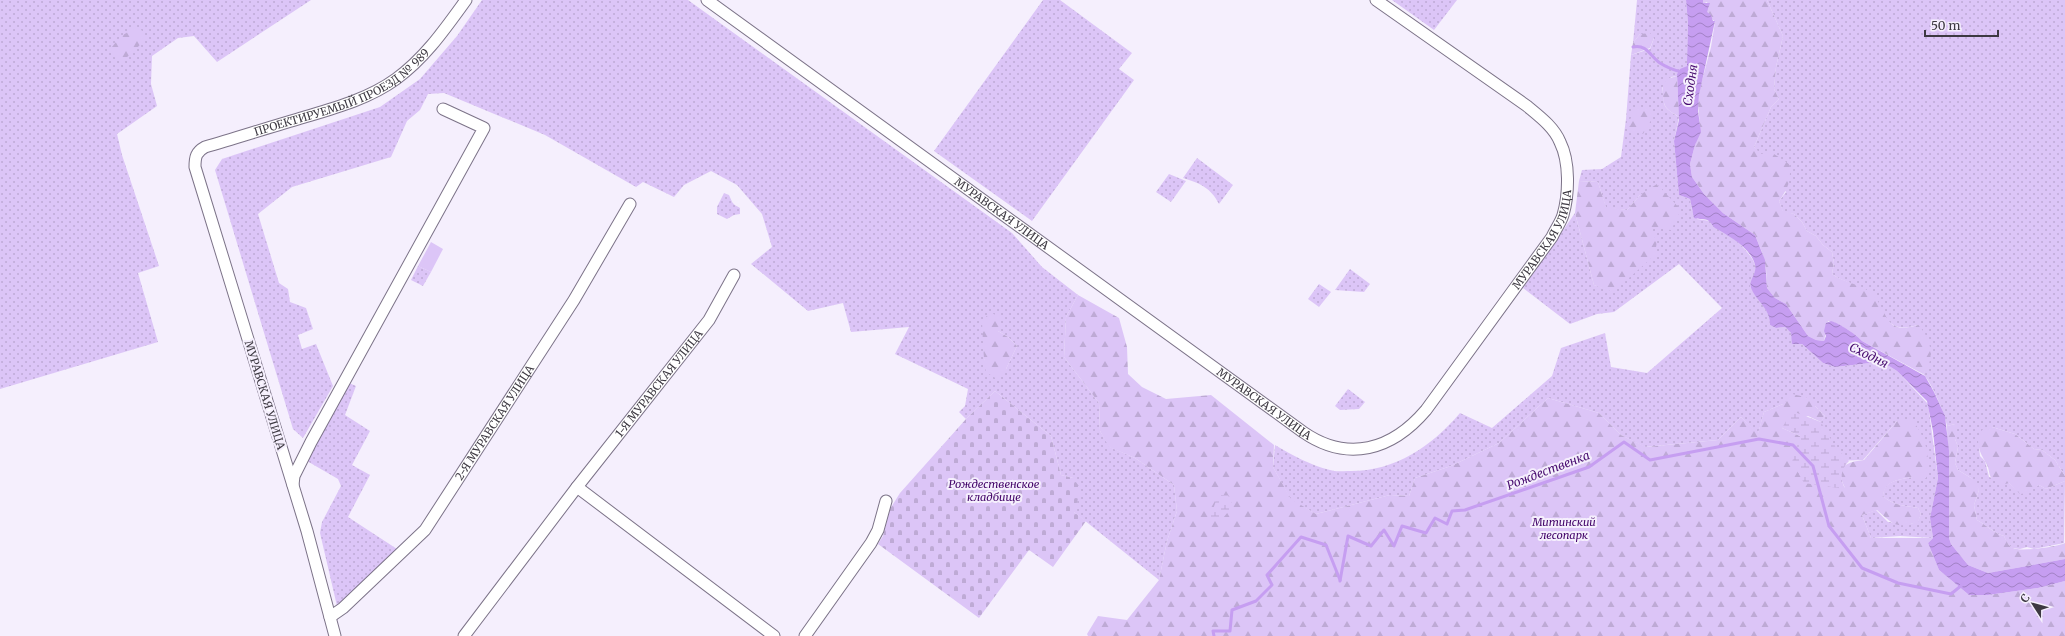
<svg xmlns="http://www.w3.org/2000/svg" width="2065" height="636" font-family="Merriweather,serif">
<defs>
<pattern id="grass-dots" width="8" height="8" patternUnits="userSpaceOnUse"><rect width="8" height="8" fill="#dcc5f7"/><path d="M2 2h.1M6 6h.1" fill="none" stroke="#beaad5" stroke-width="1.8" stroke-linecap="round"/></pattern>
<pattern id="forest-firs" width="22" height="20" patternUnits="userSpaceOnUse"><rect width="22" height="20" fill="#dcc5f7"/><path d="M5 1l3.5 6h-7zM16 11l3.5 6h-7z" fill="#beaad5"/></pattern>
<pattern id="wetland-marsh" width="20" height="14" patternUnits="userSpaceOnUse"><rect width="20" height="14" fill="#dcc5f7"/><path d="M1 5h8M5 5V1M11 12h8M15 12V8" fill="none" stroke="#beaad5"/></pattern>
<pattern id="cemetery-stones" width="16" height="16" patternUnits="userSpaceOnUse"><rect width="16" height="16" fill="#dcc5f7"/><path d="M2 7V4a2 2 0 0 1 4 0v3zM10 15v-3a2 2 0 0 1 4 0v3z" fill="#beaad5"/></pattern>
<pattern id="water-waves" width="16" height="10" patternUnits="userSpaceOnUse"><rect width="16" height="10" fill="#c69ef1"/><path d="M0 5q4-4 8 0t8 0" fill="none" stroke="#a282c5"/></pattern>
</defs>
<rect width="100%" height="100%" fill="#f5effd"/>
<g fill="url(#grass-dots)" fill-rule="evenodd">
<polygon points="0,0 311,0 217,62 194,36 178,38 152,56 151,84 157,106 117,134 122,155 159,266 138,273 158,342 0,389"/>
<path d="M482,0H688L1012,233L1042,267L1078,295L1066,317L1064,357L1099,403L1100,431L1110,447L1135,458L1174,485L1177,511L1167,541L1159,580L1074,512L1073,478L1061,475L1051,436L995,391L966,419L959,412L965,406L968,389L895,354L909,327L851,332L843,303L808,311L751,264L772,247L762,214L737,185L711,171L684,185L674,197L643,182L636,187L545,135L444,93L428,94L420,110L407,121L391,157L292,187L258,214L279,283L288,289L290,302L306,308L313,329L298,335L302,349L316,344L333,386L303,438L293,429L215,170L222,159L380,107L420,79L457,36ZM998,331L1008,337L1017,346L1006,369L984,360L985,348L983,334Z"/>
<polygon points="1043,0 1060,0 1132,53 1119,69 1134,80 1032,221 934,151"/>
<polygon points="1392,0 1457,0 1434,30"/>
<path d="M1637,0H1686L1688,23L1687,66L1678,71L1677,76L1671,77L1662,88C1666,108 1660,105 1679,117L1674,141L1679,195L1690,199L1692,210L1697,219L1710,221C1714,228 1721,229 1727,233C1735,239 1754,256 1755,266C1756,273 1753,280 1750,286C1758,301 1770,308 1770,325L1776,328L1785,327L1791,333L1793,344H1802L1823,363L1835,367L1870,363L1889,366L1897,371L1928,404L1938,478L1930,518L1933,538L1900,536L1871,538L1862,515L1876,510L1888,522L1911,524L1918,521L1921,514L1918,508C1906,506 1892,505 1883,496C1884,480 1899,480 1912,477L1923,441L1920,433L1897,421L1863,460L1792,462L1825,416L1815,406L1783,404L1764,412L1758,434L1741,417L1718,440L1645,447L1621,435L1599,413L1548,398L1499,443L1451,466L1415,478L1409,496L1390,495L1316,514L1291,500L1273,467L1275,445C1292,455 1310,465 1330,470C1336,472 1342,471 1348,471C1394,472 1431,447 1460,413L1492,428L1552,376L1561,348L1605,333L1611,367L1647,373L1722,308L1679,264L1614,312L1597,314L1570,324L1523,288L1575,213L1594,285L1613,291L1634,272L1645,227L1640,195L1627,210L1606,208L1598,182L1579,181L1582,170L1602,169L1621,157L1626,119L1631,55L1650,49L1654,38L1640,34L1633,43Z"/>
<path d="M1767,0H2065V476L2055,460L2042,450L2034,449L2015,434L1992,427L1979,448L1980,456L1985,461L1989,477L2009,483L2020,493L2039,485L2046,489L2065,481L2064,543L2034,549L2027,547L2020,549L2012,548L2007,543L2004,536C1994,533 1986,525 1977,520L1974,505L1979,490L1971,478L1958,470L1955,463L1958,447L1955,439V424L1947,426C1945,414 1931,381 1923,374L1925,371L1918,325C1893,332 1889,324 1877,304C1875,301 1873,296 1870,293C1859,284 1844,283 1832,274L1834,263L1832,252L1823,245L1816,236L1807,231L1802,222L1794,214L1783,212L1779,201L1786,192L1754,147L1771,107L1779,99L1774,89L1776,67L1783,36Z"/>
<path d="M1197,158L1233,185L1219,204C1211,188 1200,183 1183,178Z"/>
<polygon points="1169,174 1186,181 1171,202 1156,192"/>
<path d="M724,193L729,195C733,203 731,203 740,208V214L734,215L727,219L717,214V207Z"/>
<polygon points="418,266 431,272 423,286 411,280"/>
<polygon points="1350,269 1370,284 1364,292 1335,290"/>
<polygon points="1319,284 1331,292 1319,307 1308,299"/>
<polygon points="349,383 356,386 345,415 370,431 352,465 370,475 348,517 397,549 337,606 320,533 322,522 341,486 338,479 307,461"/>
<polygon points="1348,389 1365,402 1359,409 1340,410 1335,406"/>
</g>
<g fill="url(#forest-firs)">
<path d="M1703,0H1767L1783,36L1776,67L1774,89L1779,99L1771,107L1754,147L1761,154L1771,152L1789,164C1792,179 1788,189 1779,201L1783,211L1794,214L1802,222L1807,231L1816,236L1823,245L1832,252L1834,263L1832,274C1844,283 1859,283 1871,293C1890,311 1882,336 1918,325C1931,338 1936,359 1923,374L1862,341C1857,335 1836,321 1828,321L1824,341L1816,340L1808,336L1786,304L1775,298L1767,288L1766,268L1762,252L1755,235L1723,213L1704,194L1692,177L1690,164L1700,126L1698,104L1700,88L1711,47L1715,22L1706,12L1709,7L1707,2L1702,4Z"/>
<polygon points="137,27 145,33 141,44 124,60 115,58 112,47 121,36"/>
<polygon points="1650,33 1654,38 1650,48 1631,55 1633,43 1640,34"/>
<path d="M1677,76L1679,117C1667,109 1664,109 1663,95C1662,88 1662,85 1667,79Z"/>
<polygon points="1648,108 1653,117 1643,134 1633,132 1628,124 1635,109"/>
<polygon points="1579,181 1598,182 1606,207 1627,210 1640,195 1657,184 1681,210 1671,230 1646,227 1657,240 1655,255 1613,292 1594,285 1575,213"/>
<path d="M1078,295L1119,318L1127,347L1128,374L1142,387L1166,399L1211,395L1274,445L1273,467L1291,499L1316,514L1390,495L1409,496L1415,478L1451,466L1499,443L1548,398L1599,413L1621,435L1646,447L1718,440L1741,417L1758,433L1764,412L1783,404L1792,394L1814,399L1815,406L1825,416L1821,422L1808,416L1782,428L1800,436L1845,488C1835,468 1844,462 1864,460L1897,421H1913C1926,438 1931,457 1926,478L1918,481L1912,477C1899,480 1885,480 1883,496C1892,505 1906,506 1918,508L1921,514L1918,522C1895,529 1893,524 1877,510L1862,515L1871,538H1933L1928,543L1939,570L1969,595H1988L2038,588L2065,581V636H1088L1087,634L1098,616L1127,620L1159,580L1167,541L1177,511L1174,485L1135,458L1109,447L1100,431L1099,403L1064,357L1066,317Z"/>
<path d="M990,312L1001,318L998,331L1008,337L1017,346L1006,369L997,379L986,372C983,357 983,338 982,322Z"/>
<path d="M1955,424V439L1958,447L1955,463L1958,470L1971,478L1976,483L1979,490L1974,505L1977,520C1986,525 1994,533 2004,536C2006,540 2008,546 2013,548C2020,552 2057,547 2065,543V559L1988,573L1968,565L1951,544L1949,538L1947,426Z"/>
<path d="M1985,427H1992L2015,434L2034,449L2042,450L2055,460L2065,476V481L2046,489L2039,485L2027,493L2020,494L2009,483L2002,485C1984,476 1993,474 1985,461C1978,450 1974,437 1985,427Z"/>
</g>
<g fill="url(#wetland-marsh)">
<path d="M1792,411L1821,422L1836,448L1849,461C1840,470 1840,478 1845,489L1804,483L1792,462L1800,436L1782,428Z"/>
<polygon points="1218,495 1228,495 1233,506 1223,518 1210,518"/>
</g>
<polygon fill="url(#cemetery-stones)" points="995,391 1051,436 1061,475 1073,478 1081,489 1074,512 1086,521 1053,567 1029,550 979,618 878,544 883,536 890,509 900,493 966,419"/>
<polygon fill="#dcc5f7" points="431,242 443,249 431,272 418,266"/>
<path fill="url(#water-waves)" d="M1686,0H1703V3H1710L1707,12L1711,15L1713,21H1715L1699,95L1698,111L1701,132L1695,145L1690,164L1692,177L1704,194L1723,213L1755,235L1765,260L1767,288L1775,298L1786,304L1808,336L1816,340L1824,341L1826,336L1824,331L1826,323L1831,321C1839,323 1857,335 1862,341L1925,376L1934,392L1945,416L1949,451V538L1951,544L1968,565L1988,573L2065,559V581L2038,588L1988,595H1969L1939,570L1928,543L1933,538L1930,518L1938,478L1933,431L1927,401L1897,371L1889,366L1870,363L1835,367L1823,363L1802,344H1792L1791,333L1785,327L1776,328L1770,325C1770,308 1757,302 1751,288C1748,281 1757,274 1755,265C1752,249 1728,235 1715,228C1712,226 1712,223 1709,221C1705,218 1699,220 1694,218L1690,199L1679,195L1674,141L1679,120L1677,74L1680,69L1687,66V61L1688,23Z"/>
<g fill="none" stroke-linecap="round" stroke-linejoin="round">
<g stroke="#c69ef1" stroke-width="3">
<path d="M1633,47C1647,44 1650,56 1660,63C1666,67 1674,70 1681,72"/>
<polyline points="1340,581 1348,536 1371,546 1384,530 1394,546 1402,526 1426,533 1435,518 1447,524 1452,511 1465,510 1589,467 1624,442 1650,460 1759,439 1793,445 1813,466 1829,526 1862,568 1898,583 1951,594 1962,585"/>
<polyline points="1214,636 1213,631 1230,631 1232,610 1256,601 1272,585 1267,575 1301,537 1326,545 1340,580"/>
</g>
<defs>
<g id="minor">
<path id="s1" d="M707,0L1303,432C1348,463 1392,450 1426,410L1552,237C1555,230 1561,222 1563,215C1569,194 1570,162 1560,142C1554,127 1539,116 1527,106L1376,0"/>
<polyline points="293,485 294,476 311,442 484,128 443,109"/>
<polyline points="577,487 774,636"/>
<path id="s2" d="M330,617L343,608L425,530L574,300L630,204"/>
<path id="s3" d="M335,636L307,531L195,167C195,157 196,152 205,147C236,138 267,128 298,119C331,109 367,100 396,79C425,58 445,29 466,0"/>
<path id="s4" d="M464,636L577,487L709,320L734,275"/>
<polyline points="805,636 871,543 878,530 886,501"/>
</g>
</defs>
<use href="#minor" stroke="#7c7388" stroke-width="13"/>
<use href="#minor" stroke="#fff" stroke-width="11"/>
</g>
<g text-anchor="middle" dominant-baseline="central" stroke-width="4" stroke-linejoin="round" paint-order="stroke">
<g font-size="11" fill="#3d3942" stroke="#f5effd">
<text stroke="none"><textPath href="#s3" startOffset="662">ПРОЕКТИРУЕМЫЙ ПРОЕЗД № 989</textPath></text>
<text stroke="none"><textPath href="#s1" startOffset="364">МУРАВСКАЯ УЛИЦА</textPath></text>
<text stroke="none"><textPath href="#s1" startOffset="1083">МУРАВСКАЯ УЛИЦА</textPath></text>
<text stroke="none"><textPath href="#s4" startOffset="319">1-Я МУРАВСКАЯ УЛИЦА</textPath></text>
<text transform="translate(265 395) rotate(73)">МУРАВСКАЯ УЛИЦА</text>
<text stroke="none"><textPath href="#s1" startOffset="688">МУРАВСКАЯ УЛИЦА</textPath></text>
<text stroke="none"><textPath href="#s2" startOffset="257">2-Я МУРАВСКАЯ УЛИЦА</textPath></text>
</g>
<g font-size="11" font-style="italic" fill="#400167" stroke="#f5effd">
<text x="994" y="484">Рождественское<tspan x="994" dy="13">кладбище</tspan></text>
<text x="1564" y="522">Митинский<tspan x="1564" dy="13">лесопарк</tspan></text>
</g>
<g font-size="12" font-style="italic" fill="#470c6f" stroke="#f5effd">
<text transform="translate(1690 85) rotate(-82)">Сходня</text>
<text transform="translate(1869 355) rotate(26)">Сходня</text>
<text transform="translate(1548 470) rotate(-21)">Рождественка</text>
</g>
</g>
<g transform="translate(2033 604) rotate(306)" stroke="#f5effd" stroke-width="3" paint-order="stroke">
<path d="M0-3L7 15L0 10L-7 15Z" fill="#3d3942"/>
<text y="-6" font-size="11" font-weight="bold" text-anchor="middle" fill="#3d3942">С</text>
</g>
<path d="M1925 30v6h73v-6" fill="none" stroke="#3d3942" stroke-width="2"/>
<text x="1931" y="30" font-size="12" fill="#3d3942" stroke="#f5effd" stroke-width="3" paint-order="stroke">50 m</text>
</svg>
